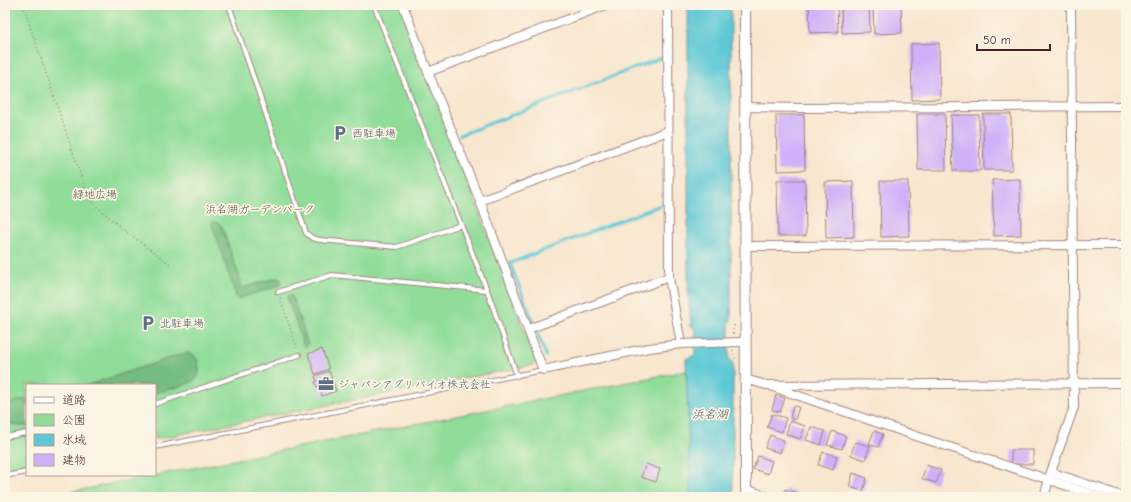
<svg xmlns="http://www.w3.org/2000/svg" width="1131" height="502" font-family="'Comic Neue','Klee One',sans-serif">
<rect width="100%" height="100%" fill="#fcf5e5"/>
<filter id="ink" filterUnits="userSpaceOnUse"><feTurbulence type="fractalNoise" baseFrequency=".025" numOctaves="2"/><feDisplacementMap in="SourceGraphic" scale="8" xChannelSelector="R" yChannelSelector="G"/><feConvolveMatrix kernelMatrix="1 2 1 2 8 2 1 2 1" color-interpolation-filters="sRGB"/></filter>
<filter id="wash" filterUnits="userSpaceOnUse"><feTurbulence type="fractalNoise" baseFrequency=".012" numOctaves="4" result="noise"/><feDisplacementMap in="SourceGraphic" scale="16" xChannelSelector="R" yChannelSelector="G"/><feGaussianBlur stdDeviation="0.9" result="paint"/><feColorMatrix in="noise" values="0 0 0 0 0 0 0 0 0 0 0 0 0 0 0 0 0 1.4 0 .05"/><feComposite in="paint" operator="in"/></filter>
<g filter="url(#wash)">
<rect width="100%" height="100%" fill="#f8e6cf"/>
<g fill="#90dd9a" stroke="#6d7e62">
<polygon points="5,5 401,5 536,362 533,365 155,439 155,385 27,385 27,465 5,469"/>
<polygon points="700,368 704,497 45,497"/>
</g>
<g fill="#74bc82" stroke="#5f6e56">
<polygon points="213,222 219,223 222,227 243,288 275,278 280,278 281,281 281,284 278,286 237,299 212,224"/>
<polygon points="289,295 292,296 308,344 306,347 304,346 287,297"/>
<path d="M187,353C193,354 196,356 198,362C199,367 200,373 197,378C191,385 164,390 155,393V385H88L182,354Z"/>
<path d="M27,399V425C18,427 14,426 7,420L6,410L13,402Z"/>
</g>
<polygon fill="#5dc8d6" stroke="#547480" points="688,5 731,5 731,319 729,323 729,358 733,364 733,497 690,497 686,359 695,355 695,328 691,326 688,290"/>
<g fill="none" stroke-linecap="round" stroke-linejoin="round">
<g stroke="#5dc8d6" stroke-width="3">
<polyline points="460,135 666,56"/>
<polyline points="510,263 534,324"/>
<polyline points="508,264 666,203"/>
<polyline points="537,332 546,356"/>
</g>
</g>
<g id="blocks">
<g fill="#cfb1f9">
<polygon points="809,5 837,5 838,32 810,33"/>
<polygon points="841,5 869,5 870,32 842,33"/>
<polygon points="873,5 901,5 902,33 874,34"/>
<polygon points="939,43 940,99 912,100 911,44"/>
<polygon points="917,114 945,114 946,170 918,170"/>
<polygon points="983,114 1011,114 1012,170 984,170"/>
<polygon points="776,115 804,115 805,170 777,171"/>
<polygon points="951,115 979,115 980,171 953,171"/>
<polygon points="1020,179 1021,235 994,236 992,180"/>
<polygon points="777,180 805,180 806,236 778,236"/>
<polygon points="853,181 854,237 826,238 825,182"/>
<polygon points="880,181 908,181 909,236 881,237"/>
<polygon points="322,349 329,369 315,374 308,354"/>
<polygon points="329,371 336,391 322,396 319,386 317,387 315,382 317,381 315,376"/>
<polygon points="1122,390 1126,390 1126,446 1123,446"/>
<polygon points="776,395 785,398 780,412 772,410"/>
<polygon points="793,406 799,407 795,420 790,418"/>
<polygon points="772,414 786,418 782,432 767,427"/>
<polygon points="790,421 805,426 800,439 786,434"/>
<polygon points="811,427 825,431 821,445 806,440"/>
<polygon points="832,431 846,436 842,449 827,445"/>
<polygon points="874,431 883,434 878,447 869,444"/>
<polygon points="770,435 784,440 780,453 765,448"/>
<polygon points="855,442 870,446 865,460 851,455"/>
<rect x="1011" y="450" width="22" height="14"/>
<polygon points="823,452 837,456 833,470 818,465"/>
<polygon points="758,456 772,461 768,474 753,469"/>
<polygon points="646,464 660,469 656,482 641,477"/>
<polygon points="926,465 941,470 936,483 922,479"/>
<polygon points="853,473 867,478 863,491 849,487"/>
<polygon points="785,489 800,494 798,497 782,497"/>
</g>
</g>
</g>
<g filter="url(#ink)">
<use href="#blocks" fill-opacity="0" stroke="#a1827d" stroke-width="1"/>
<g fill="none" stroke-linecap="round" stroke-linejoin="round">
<defs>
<g id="service">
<polyline points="229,5 306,233 312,238 320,240 397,247 461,225"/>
<polyline points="374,5 487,290 517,376"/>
<polyline points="278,292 332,275 487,290"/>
<polyline points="155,404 299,355"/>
<polyline points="5,437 27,433"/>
<polyline points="155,447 543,370"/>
<polyline points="5,476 27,472"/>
</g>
<g id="minor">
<polyline points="403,5 428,72 480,201 543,370 649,348 681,344 669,277 668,5"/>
<polyline points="428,72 606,5"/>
<polyline points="745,107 802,108 1126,106"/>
<polyline points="480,201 668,131"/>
<polyline points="745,246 1126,245"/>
<polyline points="528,329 669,277"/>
<polyline points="745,379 766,385 1126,383"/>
<polyline points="773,387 919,437 1050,480 1099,497"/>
<polyline points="1051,472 1124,497"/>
<polyline points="746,489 768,497"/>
<polyline points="1044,497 1051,472 1074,407 1071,5"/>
</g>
<polyline id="tertiary" points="745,5 746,497"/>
</defs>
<use href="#service" stroke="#a1827d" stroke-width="6"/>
<use href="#minor" stroke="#a1827d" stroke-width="10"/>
<use href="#tertiary" stroke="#a1827d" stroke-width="12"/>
<g stroke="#a1827d" stroke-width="1.5" stroke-dasharray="1 3" stroke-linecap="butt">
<polyline points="23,5 89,200 125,231 170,264"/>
<polyline points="280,298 297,348"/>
<polyline points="733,334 733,330 735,324"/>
<polyline points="733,350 733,354 736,360"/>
</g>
<use href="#service" stroke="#fff" stroke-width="4"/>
<use href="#minor" stroke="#fff" stroke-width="8"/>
<use href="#tertiary" stroke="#fff" stroke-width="10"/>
<defs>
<polyline id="minor-bridge" points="681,344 740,342"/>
</defs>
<use href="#minor-bridge" stroke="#a1827d" stroke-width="10" stroke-linecap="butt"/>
<use href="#minor-bridge" stroke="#fff" stroke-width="8"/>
</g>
</g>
<defs>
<symbol id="parking-bare" viewBox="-9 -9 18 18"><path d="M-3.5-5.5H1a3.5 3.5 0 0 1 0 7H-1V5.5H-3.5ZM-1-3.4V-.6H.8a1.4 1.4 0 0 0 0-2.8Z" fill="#5c6f8a" stroke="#fcf5e5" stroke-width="2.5" paint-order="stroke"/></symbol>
<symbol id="office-bare" viewBox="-9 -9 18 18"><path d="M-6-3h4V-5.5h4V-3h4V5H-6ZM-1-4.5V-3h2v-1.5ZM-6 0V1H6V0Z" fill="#5c6f8a" stroke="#fcf5e5" stroke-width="2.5" paint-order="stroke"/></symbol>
</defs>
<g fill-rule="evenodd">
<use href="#parking-bare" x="329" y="122" width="22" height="22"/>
<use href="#parking-bare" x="137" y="312" width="22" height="22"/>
<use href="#office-bare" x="315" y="373" width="22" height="22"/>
</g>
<g text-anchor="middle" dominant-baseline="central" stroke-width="3.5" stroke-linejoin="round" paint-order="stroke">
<g font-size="11" fill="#4e5e75" stroke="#fcf5e5" text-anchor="start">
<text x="352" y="133">西駐車場</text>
<text x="160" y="323">北駐車場</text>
<text x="338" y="384">ジャパンアグリバイオ株式会社</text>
</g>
<g font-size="11" fill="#5c4e47" stroke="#fcf5e5">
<text x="95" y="194">緑地広場</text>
<text x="260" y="209">浜名湖ガーデンパーク</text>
</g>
<g font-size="12" font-style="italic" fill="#50525e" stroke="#fcf5e5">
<text x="710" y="414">浜名湖</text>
</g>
</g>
<rect width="1131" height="502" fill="none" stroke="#fcf5e5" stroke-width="20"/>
<rect x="26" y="384" width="130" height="92" fill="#fcf5e5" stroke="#b59f9b"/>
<rect x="34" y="397" width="20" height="6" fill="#ffffff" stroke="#b59f9b"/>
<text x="62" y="404" font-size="12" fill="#4a1f2b">道路</text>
<rect x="34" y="414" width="20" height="12" fill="#90dd9a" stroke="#b59f9b"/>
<text x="62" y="424" font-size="12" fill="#4a1f2b">公園</text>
<rect x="34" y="434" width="20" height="12" fill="#5dc8d6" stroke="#b59f9b"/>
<text x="62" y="444" font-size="12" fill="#4a1f2b">水域</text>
<rect x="34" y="454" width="20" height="12" fill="#cfb1f9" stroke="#b59f9b"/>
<text x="62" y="464" font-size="12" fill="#4a1f2b">建物</text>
<path d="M977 44v6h73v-6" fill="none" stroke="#4a1f2b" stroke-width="2"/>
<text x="983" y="44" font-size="12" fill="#4a1f2b" stroke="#fcf5e5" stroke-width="3" paint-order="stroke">50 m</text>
</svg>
